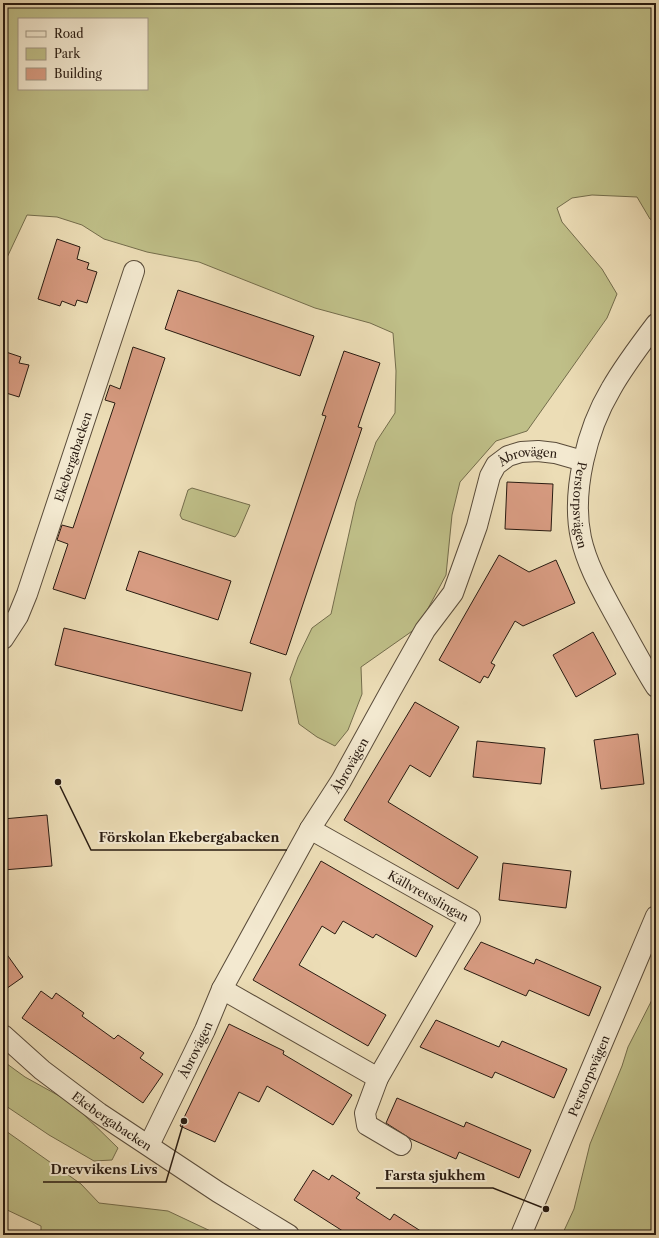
<svg xmlns="http://www.w3.org/2000/svg" width="659" height="1238" font-family="'Libre Caslon Text',serif">
<rect width="100%" height="100%" fill="#ecddb6"/>
<filter id="stains"><feTurbulence type="fractalNoise" baseFrequency=".005" numOctaves="4"/><feColorMatrix values="0 0 0 0 .2 0 0 0 0 .09 0 0 0 0 .02 0 0 0 .5 -.17"/></filter>
<radialGradient id="worn" r=".72"><stop offset=".6" stop-color="#630" stop-opacity="0"/><stop offset="1" stop-color="#630" stop-opacity=".3"/></radialGradient>
<g fill="#bfbf88" stroke="#746d4c" fill-rule="evenodd">
<path d="M3,3H656V222L650,219L637,197L592,195L572,198L557,208L562,222L602,269L617,294L607,318L527,431L496,441L460,482L452,515L446,575L418,627L361,667L362,694L348,730L335,746L317,737L299,724L290,679L298,657L312,628L331,614L356,502L376,442L395,413L396,371L393,333L370,323L315,308L199,262L147,252L104,239L82,225L57,217L27,215L3,266V80L6,79L3,77ZM19,19H147V89H19Z"/>
<polygon points="192,488 250,505 238,533 235,537 182,519 180,515 188,490"/>
<polygon points="656,992 656,1235 562,1235 574,1209 590,1144 622,1066 628,1047"/>
<polygon points="3,1061 25,1077 72,1103 118,1148 112,1160 94,1161 49,1135 3,1104"/>
<polygon points="3,1129 81,1184 99,1203 168,1211 219,1235 41,1235 41,1226 3,1208"/>
</g>
<g fill="#d79b81" stroke="#291b11">
<polygon points="57,239 80,247 77,259 89,263 87,269 97,272 87,303 77,300 75,306 62,301 60,306 38,299"/>
<polygon points="178,290 314,336 300,376 165,329"/>
<polygon points="133,347 165,358 85,599 53,589 68,544 57,540 62,525 73,528 115,403 105,400 110,385 120,389"/>
<polygon points="3,351 21,357 19,363 29,365 19,397 3,392"/>
<polygon points="344,351 380,363 358,427 362,428 286,655 250,643 326,416 322,415"/>
<polygon points="507,482 553,484 551,531 505,529"/>
<polygon points="139,551 231,581 218,620 126,590"/>
<polygon points="499,555 529,572 556,560 575,603 523,626 515,621 491,663 495,665 488,678 484,676 480,683 439,660"/>
<polygon points="64,628 251,673 242,711 55,665"/>
<polygon points="593,632 616,674 576,697 553,655"/>
<polygon points="415,702 459,727 430,777 410,765 388,802 478,857 458,889 344,820"/>
<polygon points="638,734 644,784 601,789 594,740"/>
<polygon points="477,741 545,748 541,784 473,777"/>
<polygon points="47,815 52,866 3,870 3,819"/>
<polygon points="321,861 433,926 416,957 376,934 373,938 343,921 335,934 322,926 299,965 386,1015 368,1046 253,980"/>
<polygon points="503,863 571,871 566,908 499,900"/>
<polygon points="481,942 534,964 536,959 601,987 589,1016 529,990 526,996 464,969"/>
<polygon points="3,949 23,977 3,991"/>
<polygon points="41,991 52,999 56,993 84,1013 82,1016 114,1039 118,1035 144,1053 140,1058 163,1074 143,1103 22,1018"/>
<polygon points="436,1020 499,1047 502,1041 567,1069 554,1098 495,1072 492,1078 420,1047"/>
<polygon points="229,1024 284,1051 283,1054 352,1095 333,1125 267,1086 259,1102 239,1092 215,1142 180,1126"/>
<polygon points="397,1098 464,1127 466,1122 531,1150 519,1178 459,1152 456,1159 411,1139 386,1123"/>
<polygon points="313,1170 329,1180 332,1175 360,1193 356,1198 390,1220 394,1214 427,1235 349,1235 294,1200"/>
</g>
<g fill="none" stroke-linecap="round" stroke-linejoin="round">
<defs>
<g id="minor">
<path id="s1" d="M656,324C640,345 624,366 611,389C587,429 571,492 581,538C587,565 601,589 614,613C628,638 641,663 656,687"/>
<path id="s2" d="M3,639L18,616L27,594L134,271"/>
<path id="s3" d="M310,829L470,919L378,1078L365,1113L367,1125L401,1145"/>
<polyline points="222,989 378,1078"/>
<path id="s4" d="M3,1035L42,1070L99,1113L218,1192L289,1235"/>
<path id="s5" d="M149,1145L205,1030L222,989L310,829L341,781L390,692L425,630L453,593L477,526L490,476L496,465L508,456L521,452L538,451L555,453L583,461"/>
<path id="s6" d="M521,1235L656,916"/>
</g>
</defs>
<use href="#minor" stroke="#5a4c3a" stroke-width="22"/>
<use href="#minor" stroke="#f3e9d0" stroke-width="20"/>
</g>
<g text-anchor="middle" dominant-baseline="central" stroke-width="4" stroke-linejoin="round" paint-order="stroke">
<g font-size="12" fill="#291b11" stroke="#f3e9d0">
<text stroke="none"><textPath href="#s2" startOffset="196">Ekebergabacken</textPath></text>
<text stroke="none"><textPath href="#s5" startOffset="801">Åbrovägen</textPath></text>
<text stroke="none"><textPath href="#s1" startOffset="201">Perstorpsvägen</textPath></text>
<text stroke="none"><textPath href="#s5" startOffset="430">Åbrovägen</textPath></text>
<text stroke="none"><textPath href="#s3" startOffset="136">Källvretsslingan</textPath></text>
<text stroke="none"><textPath href="#s5" startOffset="106">Åbrovägen</textPath></text>
<text stroke="none"><textPath href="#s6" startOffset="173">Perstorpsvägen</textPath></text>
<text stroke="none"><textPath href="#s4" startOffset="139">Ekebergabacken</textPath></text>
</g>
</g>
<path fill="none" stroke="#291b11" stroke-width="1.5" d="M58 782L91 850H287M184 1121L166 1182H43M546 1209L493 1188H376"/>
<g fill="#291b11" stroke="#f3e9d0" stroke-width="1.5">
<circle cx="58" cy="782" r="4"/>
<circle cx="184" cy="1121" r="4"/>
<circle cx="546" cy="1209" r="4"/>
</g>
<g font-size="13" text-anchor="middle" font-weight="bold" fill="#291b11" stroke="#f3e9d0" stroke-width="4" stroke-linejoin="round" paint-order="stroke">
<text x="189" y="842">Förskolan Ekebergabacken</text>
<text x="104" y="1174">Drevvikens Livs</text>
<text x="435" y="1180">Farsta sjukhem</text>
</g>
<rect width="659" height="1238" fill="none" stroke="#ecddb6" stroke-width="16"/>
<rect x="4" y="4" width="651" height="1230" fill="none" stroke="#291b11" stroke-width="2"/>
<rect x="8" y="8" width="643" height="1222" fill="none" stroke="#291b11"/>
<rect x="18" y="18" width="130" height="72" fill="#f3e9d0" stroke="#a29784"/>
<rect x="26" y="31" width="20" height="6" fill="#f3e9d0" stroke="#a29784"/>
<text x="54" y="38" font-size="12" fill="#291b11">Road</text>
<rect x="26" y="48" width="20" height="12" fill="#bfbf88" stroke="#a29784"/>
<text x="54" y="58" font-size="12" fill="#291b11">Park</text>
<rect x="26" y="68" width="20" height="12" fill="#d79b81" stroke="#a29784"/>
<text x="54" y="78" font-size="12" fill="#291b11">Building</text>
<rect width="100%" height="100%" filter="url(#stains)"/>
<rect width="100%" height="100%" fill="url(#worn)"/>
</svg>
